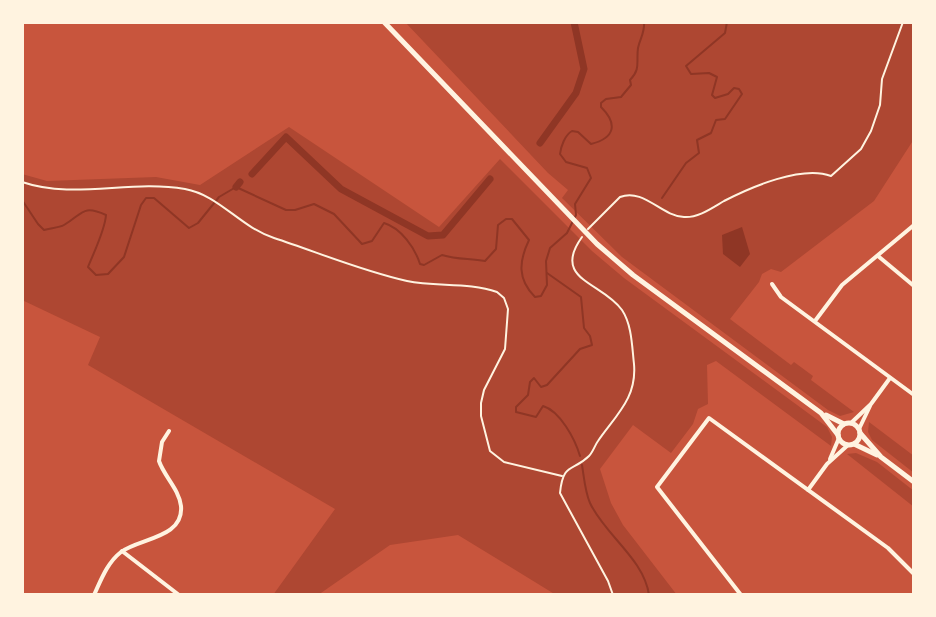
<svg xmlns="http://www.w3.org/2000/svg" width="936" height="617" font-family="Jost,sans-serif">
<rect width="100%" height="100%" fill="#c8553d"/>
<g fill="#ae4732">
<polygon points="405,22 914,22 914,139 874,201 781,272 771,269 762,274 759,282 730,319 791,365 794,362 813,376 811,380 854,412 840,416 828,410 622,257 562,198 568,190 548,173"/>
<polygon points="289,127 439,227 500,159 592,251 624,278 827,427 832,437 831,446 716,361 707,365 708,404 698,409 693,424 671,453 633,425 600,469 611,503 623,525 677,595 556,595 458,535 390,545 318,595 273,595 335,509 88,365 100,337 22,300 22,174 47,181 156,177 200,185"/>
<polygon points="869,422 914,456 914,473 872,440 868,432"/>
<polygon points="856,453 877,462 914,491 914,507 847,454"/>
</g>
<polygon fill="#8f3625" points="742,227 750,254 740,267 723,254 722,235"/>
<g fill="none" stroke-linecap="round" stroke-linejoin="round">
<g stroke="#8f3625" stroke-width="2">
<polyline points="662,198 686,163 699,153 697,140 711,133 716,120 725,119 742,94 739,89 734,88 728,94 715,98 712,95 717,77 709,73 691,74 686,66 725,33 727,22"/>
<path d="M22,200L38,224L44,230C50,228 59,228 64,225C83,214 82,204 106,215C105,230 94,252 88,267L96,275L108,274L124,257L141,205L146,198H154L189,228L198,223L219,197L236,187L286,210H295L314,204L334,214L362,244L372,241L384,223C401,228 415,248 420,264L424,265L442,255C458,260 470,258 485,261L496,249L498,225L506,219H512L529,240C519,261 517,279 535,297L541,296L547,285L546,261L550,248L567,233L576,215L575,204L591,178L587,168L566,162L560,154C561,146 565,135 572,131L578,132L591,144C615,138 618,124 601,107V103L606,99L621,97L631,85L630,80C641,69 636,62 638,48C640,38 645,33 644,22"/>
<path d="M547,273L581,297L584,328L590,336L592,345L580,349L547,385L541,387L534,378L530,382L528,395L516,407V412L536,417L543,406C560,411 575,439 580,456"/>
<path d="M582,465C584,477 585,492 590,503C605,535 644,559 649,595"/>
</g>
<g stroke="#8f3625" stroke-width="7">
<polyline points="540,143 576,93 584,69 574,22"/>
<polyline points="252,174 286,137 341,189 428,236 443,235 490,179"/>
<polyline points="236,187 240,182"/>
</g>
<g stroke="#fff3e0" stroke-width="2">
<path d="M22,182C75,200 130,179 185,189C219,195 240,227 274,238C317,252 362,271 407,281C436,287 469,282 497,292L504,298L508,309L505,349L484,390L481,403V416L490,451L504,462L562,476"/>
<path d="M588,229L620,197C644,188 661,216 684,217C698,218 712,208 724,201C751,187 802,165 831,176L861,149L871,131L880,105L882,79L903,22"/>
<path d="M582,237C551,280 602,282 622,310C632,325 632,347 634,364C637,398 616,415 598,441C595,445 593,452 589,456C573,472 563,462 560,493L608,581L613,595"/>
</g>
<g stroke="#fff3e0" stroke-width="4">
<polyline points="878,256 914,286"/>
<polyline points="772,284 781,297 914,395"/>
<polyline points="815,321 842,285 914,225"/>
<polyline points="851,423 871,404 890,378"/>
<polyline points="859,429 870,406"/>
<polyline points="830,459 839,438"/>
<polyline points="808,490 827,464 848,445"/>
<polyline points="122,551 179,595"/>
<path d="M94,595C101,580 107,563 121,552C140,538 184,538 181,506C179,489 164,476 159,461L162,442L169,431"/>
<polyline points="741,595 657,487 709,418 888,548 914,574"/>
</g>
<g stroke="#fff3e0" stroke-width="5">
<polyline points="384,22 597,244 633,275 821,413 838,435"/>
<polyline points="826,415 844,424"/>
<circle cx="849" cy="434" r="11"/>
<polyline points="860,433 881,457 914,482"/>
<polyline points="854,444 877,455"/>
</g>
</g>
<rect width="936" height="617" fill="none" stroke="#fff3e0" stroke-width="48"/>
</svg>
